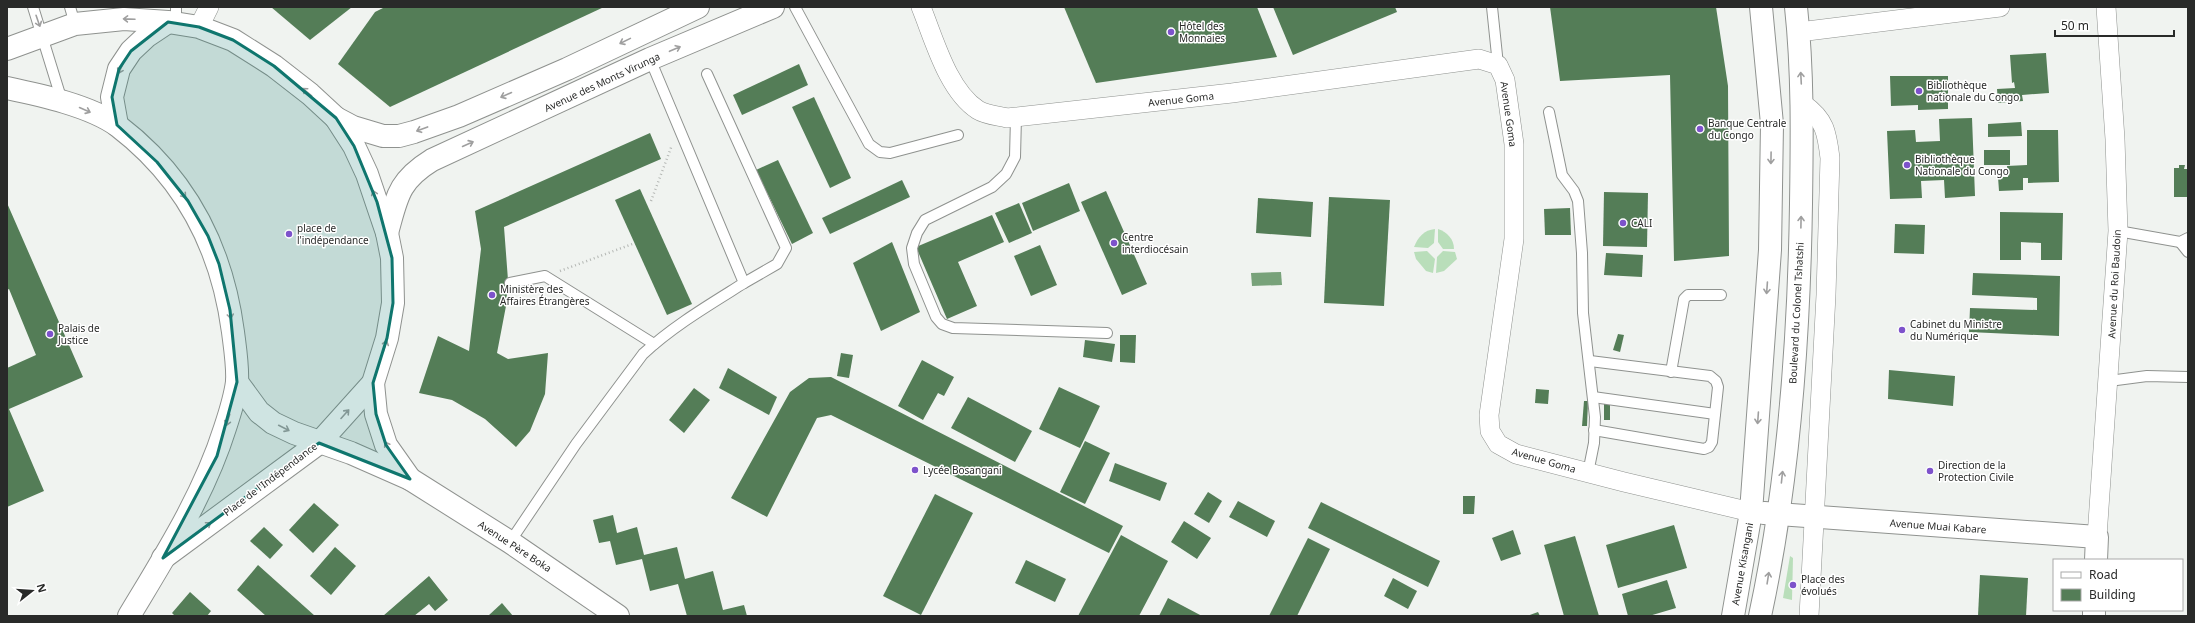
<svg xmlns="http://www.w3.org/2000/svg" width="2195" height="623" font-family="'Noto Sans',sans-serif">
<rect width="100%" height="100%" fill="#f0f3f0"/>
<g fill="#b9deba">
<path d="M1435,229L1434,243L1428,248L1414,247C1418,237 1424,230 1435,229Z"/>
<path d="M1438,229C1447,232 1454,239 1454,249H1443L1438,242Z"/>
<polygon points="1427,251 1435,259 1433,273 1426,271 1416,259 1414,252"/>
<polygon points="1443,251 1455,252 1457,259 1444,271 1436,273 1437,257"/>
<polygon points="1790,556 1793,558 1792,600 1783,598"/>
</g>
<polygon fill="#78a27a" points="1281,272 1282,285 1252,286 1251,273"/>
<g fill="#547d57">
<polygon points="271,7 352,7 310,40"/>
<polygon points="385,7 604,7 390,107 338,64 375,12"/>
<polygon points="1064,7 1257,7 1277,57 1096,83"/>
<polygon points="1273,7 1395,7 1397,12 1293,55"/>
<polygon points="1550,7 1716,7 1728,86 1729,256 1674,261 1670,75 1560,81"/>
<polygon points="2046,53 2049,93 2022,95 2023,101 1998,103 1997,89 2015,88 2014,82 2012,83 2010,55"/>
<polygon points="799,64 808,85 742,115 733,95"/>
<polygon points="1890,76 1948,76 1948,109 1918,110 1918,105 1891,106"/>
<polygon points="814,97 851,178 830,188 792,107"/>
<polygon points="1972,118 1975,196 1945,198 1944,180 1921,181 1922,198 1890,199 1887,131 1915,130 1916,142 1940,141 1939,119"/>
<polygon points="2021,122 2022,136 1988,137 1988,124"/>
<polygon points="2027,130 2058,130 2059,182 2028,183 2028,178 2023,178 2023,190 1999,191 1998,177 2008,177 2007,166 2027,165"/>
<polygon points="650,133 661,159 504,227 508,280 506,306 497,353 508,359 548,353 545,394 530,431 516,447 485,419 452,400 419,393 438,336 469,351 481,249 475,211"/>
<rect x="1984" y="150" width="26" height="15"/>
<polygon points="778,160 813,233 792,244 756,170"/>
<polygon points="2179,165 2185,165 2184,169 2188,169 2188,197 2174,197 2174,168 2179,168"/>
<polygon points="902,180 910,197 830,234 822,218"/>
<polygon points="1069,183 1080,211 1033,231 1022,203"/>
<polygon points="640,189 692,304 667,315 615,200"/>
<polygon points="1106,191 1147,284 1122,295 1081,202"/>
<polygon points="1604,192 1648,193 1647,247 1603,246"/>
<polygon points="1329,197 1390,200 1384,306 1324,303"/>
<polygon points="1258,198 1313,202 1311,237 1256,233"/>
<polygon points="7,203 83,377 9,409 44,491 7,507 7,368 36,355 9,289 7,290"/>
<polygon points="1019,203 1032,233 1009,243 995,213"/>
<polygon points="1570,208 1571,235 1545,235 1544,209"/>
<polygon points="2000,212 2063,213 2062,260 2041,260 2041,243 2021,242 2021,260 2000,260"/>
<polygon points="992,215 1004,242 958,262 977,306 947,319 916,247"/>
<polygon points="1895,224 1925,225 1924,254 1894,253"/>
<polygon points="892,242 920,312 881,331 853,263"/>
<polygon points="1040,245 1057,285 1031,296 1014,256"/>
<polygon points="1606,253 1643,255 1642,277 1604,275"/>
<polygon points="1973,273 2060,276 2059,336 1969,332 1970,308 2037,310 2037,298 1972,295"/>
<polygon points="1618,334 1624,335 1620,352 1613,350"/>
<polygon points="1120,335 1136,335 1135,363 1120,362"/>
<polygon points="1085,340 1115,344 1112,362 1083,357"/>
<polygon points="841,353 853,355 849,378 837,376"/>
<polygon points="922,360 954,377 944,396 938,393 923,420 898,406"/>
<polygon points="728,368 777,397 769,415 719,388"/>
<polygon points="1889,370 1955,376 1953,406 1888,399"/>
<polygon points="831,377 1123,526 1109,553 831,415 817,418 767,517 731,498 790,392 809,378"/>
<polygon points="1059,387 1100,406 1080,448 1039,429"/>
<polygon points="694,388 710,400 684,433 669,420"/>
<polygon points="1536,389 1549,390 1548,404 1535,403"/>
<polygon points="968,397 1032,431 1015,462 951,428"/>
<polygon points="1584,401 1588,401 1587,426 1582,426"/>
<rect x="1604" y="401" width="6" height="19"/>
<polygon points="1085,441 1110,453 1085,504 1060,492"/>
<polygon points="1115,463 1167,483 1160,501 1109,481"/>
<polygon points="1208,492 1222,501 1209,523 1194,514"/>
<polygon points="935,494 973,513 921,615 883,596"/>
<polygon points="1463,496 1475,496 1474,514 1463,514"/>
<polygon points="1238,501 1275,521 1267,537 1229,517"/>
<polygon points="1321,502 1440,561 1428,587 1308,528"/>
<polygon points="314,503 339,525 313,553 289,530"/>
<polygon points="613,515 617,533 637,527 644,555 677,547 685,579 713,571 723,610 744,605 747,616 687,616 678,584 650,591 642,559 616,565 610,541 599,543 593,520"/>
<polygon points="1184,521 1211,538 1197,559 1171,542"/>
<polygon points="1674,525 1687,568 1618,588 1606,545"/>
<polygon points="264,527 283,545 270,559 250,541"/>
<polygon points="1513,530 1521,554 1501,561 1492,538"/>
<polygon points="1121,535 1168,561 1139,616 1078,616"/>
<polygon points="1575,536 1599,616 1564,616 1544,545"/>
<polygon points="1308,538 1330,549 1297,616 1269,616"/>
<polygon points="335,547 356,566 331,595 310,576"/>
<polygon points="1026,560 1066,579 1055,602 1015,583"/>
<polygon points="258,565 315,616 266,616 237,590"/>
<polygon points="1980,575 2028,578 2026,616 1978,616"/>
<polygon points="429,576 448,600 435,611 429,604 414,616 383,616"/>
<polygon points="1393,578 1417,591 1408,609 1384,596"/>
<polygon points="1667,580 1676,608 1649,616 1628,616 1622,594"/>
<polygon points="190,592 211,611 207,616 175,616 172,613"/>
<polygon points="1168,598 1202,616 1159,616"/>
<polygon points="502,603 513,616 488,616"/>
<polygon points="1538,612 1540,616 1527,616"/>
</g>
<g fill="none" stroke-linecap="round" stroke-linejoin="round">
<defs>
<g id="service">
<polyline points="33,7 62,101"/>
<polyline points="70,7 75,24"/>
<polyline points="176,7 176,23"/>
<polyline points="795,7 869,144 880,152 890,153 958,135"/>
<polyline points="1492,7 1498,65"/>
<polyline points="707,74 786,248 777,264 744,283"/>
<polyline points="1549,112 1562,175 1574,191 1578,201 1582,253 1583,313 1595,417 1594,443 1588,473"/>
<polyline points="1016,117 1015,157 1006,174 992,187 925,220 917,233 912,248 914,264 936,317 942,324 953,328 1107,333"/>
<polyline points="2118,231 2180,242 2188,238"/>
<polyline points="2180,242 2188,252"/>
<polyline points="510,283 545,276 654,344"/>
<polyline points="1590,361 1710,376 1716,381 1718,387 1712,442 1709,447 1704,449 1594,430"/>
<polyline points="1671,372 1684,299 1688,295 1721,295"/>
<polyline points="2109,381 2147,376 2188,377"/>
<polyline points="1593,397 1715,414"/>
<path d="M510,542L576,444L643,354C673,326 709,305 744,283L650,59"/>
</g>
<g id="minor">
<path d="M921,7C934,39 948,91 978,110C986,115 999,116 1007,118L1232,93L1479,59L1498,65L1505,80L1514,144V239L1489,415L1490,431L1498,444L1516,454L1624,482L1751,512"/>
<polyline points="199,27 209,7"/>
<polyline points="1799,32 2000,7"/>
<path d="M1803,104C1825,119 1827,133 1830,158L1826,295L1809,616"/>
<polyline points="2097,537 2118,231 2115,139 2106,7"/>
</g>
<g id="tertiary">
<polyline points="7,49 75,24 124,19 168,22 199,27 233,40 274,66 310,94 336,118 354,146 367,174 387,233 392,258 393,303 387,338 373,383 319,443 163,558"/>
<path d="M7,88C40,95 91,106 118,126C186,178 222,248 233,332C235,348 238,366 237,382C235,397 230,413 225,428C204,495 165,556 129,616"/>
<polyline points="336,118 353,127 383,136 399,136 414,132 459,116 567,69 698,7"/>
<polyline points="117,125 112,97 119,69 131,51 147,36 168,22"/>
<path d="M387,233C397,197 398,181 432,160L650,59L773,7"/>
<polyline points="237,382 259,412 273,423 294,433 351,453 410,479 510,542 618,616"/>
<polyline points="373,383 376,414 386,445 410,479"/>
<polyline points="1764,513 2097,537 2096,560"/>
<polyline points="1733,616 1751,512 1770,250 1772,124 1761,7"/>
<path d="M1760,616C1789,482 1799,340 1801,204C1802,138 1803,72 1796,7"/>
<polyline points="2094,616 2094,610"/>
</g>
</defs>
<use href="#service" stroke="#8f928f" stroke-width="12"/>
<use href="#minor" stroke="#8f928f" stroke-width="20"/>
<use href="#tertiary" stroke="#8f928f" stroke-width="24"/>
<g stroke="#b3b6b3" stroke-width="2.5" stroke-dasharray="1 3" stroke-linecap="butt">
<polyline points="651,201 672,145"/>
<polyline points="560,271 635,243"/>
</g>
<use href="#service" stroke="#fff" stroke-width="10"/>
<use href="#minor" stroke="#fff" stroke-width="19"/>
<use href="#tertiary" stroke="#fff" stroke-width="22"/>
</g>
<defs><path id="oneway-shaft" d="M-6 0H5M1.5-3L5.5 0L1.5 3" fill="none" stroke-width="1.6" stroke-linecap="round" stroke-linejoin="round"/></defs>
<g stroke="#9f9f9f">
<use href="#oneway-shaft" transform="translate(129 19) rotate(-178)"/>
<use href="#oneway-shaft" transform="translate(38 21) rotate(71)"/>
<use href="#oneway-shaft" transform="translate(625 41) rotate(154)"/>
<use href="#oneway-shaft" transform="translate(675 49) rotate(-23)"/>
<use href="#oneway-shaft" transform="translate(121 68) rotate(115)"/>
<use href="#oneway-shaft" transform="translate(1801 78) rotate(-93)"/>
<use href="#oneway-shaft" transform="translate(307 92) rotate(-141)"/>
<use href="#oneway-shaft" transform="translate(506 95) rotate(156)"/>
<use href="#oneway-shaft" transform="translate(85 110) rotate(24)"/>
<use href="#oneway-shaft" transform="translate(422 129) rotate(160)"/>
<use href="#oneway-shaft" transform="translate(468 144) rotate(-24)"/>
<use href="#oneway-shaft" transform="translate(1771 158) rotate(91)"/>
<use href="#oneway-shaft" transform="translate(182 193) rotate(51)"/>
<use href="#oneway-shaft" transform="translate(375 196) rotate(-109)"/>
<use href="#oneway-shaft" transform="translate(1801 222) rotate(-89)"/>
<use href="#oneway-shaft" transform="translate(1767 288) rotate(94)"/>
<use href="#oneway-shaft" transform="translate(230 313) rotate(81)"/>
<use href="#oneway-shaft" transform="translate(385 346) rotate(-73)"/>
<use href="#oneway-shaft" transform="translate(345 414) rotate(-48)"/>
<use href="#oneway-shaft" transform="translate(1758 418) rotate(94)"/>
<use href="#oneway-shaft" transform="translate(228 420) rotate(107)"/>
<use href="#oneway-shaft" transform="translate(284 428) rotate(27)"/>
<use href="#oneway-shaft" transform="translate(388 447) rotate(-120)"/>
<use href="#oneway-shaft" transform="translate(1782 477) rotate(-84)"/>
<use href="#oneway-shaft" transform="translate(206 526) rotate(-36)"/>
<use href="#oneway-shaft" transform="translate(1768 578) rotate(-81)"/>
</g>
<path fill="#0f766e" fill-opacity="0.2" stroke="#0f766e" stroke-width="3" stroke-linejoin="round" d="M168,22L199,27L233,40L274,66L336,118L354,146L377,202L392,258L393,303L387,338L373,383L376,414L386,445L410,479L319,443L163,558L217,456L237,382L230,310L219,264L208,236L188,201L157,162L117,125L112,97L119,69L131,51Z"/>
<g fill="#7d52cb" stroke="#fff" stroke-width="1.5">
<circle cx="1171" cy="32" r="4"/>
<circle cx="1919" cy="91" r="4"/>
<circle cx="1700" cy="129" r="4"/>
<circle cx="1907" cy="165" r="4"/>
<circle cx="1623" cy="223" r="4"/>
<circle cx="289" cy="234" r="4"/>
<circle cx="1114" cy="243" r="4"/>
<circle cx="492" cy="295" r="4"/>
<circle cx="1902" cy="330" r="4"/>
<circle cx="50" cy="334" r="4"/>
<circle cx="915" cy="470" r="4"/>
<circle cx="1930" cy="471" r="4"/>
<circle cx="1793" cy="585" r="4"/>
</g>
<g text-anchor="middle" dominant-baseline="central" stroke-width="3" stroke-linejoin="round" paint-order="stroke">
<g font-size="10" fill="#292a29" stroke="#fff" text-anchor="start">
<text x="1179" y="26">Hôtel des<tspan x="1179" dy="12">Monnaies</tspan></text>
<text x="1927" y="85">Bibliothèque<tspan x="1927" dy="12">nationale du Congo</tspan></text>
<text x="1708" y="123">Banque Centrale<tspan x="1708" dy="12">du Congo</tspan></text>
<text x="1915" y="159">Bibliothèque<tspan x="1915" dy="12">Nationale du Congo</tspan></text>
<text x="1631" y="223">CALI</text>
<text x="297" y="228">place de<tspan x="297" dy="12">l'indépendance</tspan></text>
<text x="1122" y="237">Centre<tspan x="1122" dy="12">interdiocésain</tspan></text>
<text x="500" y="289">Ministère des<tspan x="500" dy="12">Affaires Étrangères</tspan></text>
<text x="1910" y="324">Cabinet du Ministre<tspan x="1910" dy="12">du Numérique</tspan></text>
<text x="58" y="328">Palais de<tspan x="58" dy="12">Justice</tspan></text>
<text x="1938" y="465">Direction de la<tspan x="1938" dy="12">Protection Civile</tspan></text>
<text x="923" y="470">Lycée Bosangani</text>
<text x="1801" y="579">Place des<tspan x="1801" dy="12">évolués</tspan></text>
</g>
<g font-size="10" fill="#292a29" stroke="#fff">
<text transform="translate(602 82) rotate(-25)">Avenue des Monts Virunga</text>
<text transform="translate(1181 99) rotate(-6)">Avenue Goma</text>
<text transform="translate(1509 114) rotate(82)">Avenue Goma</text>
<text transform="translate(2114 284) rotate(-87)">Avenue du Roi Baudoin</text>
<text transform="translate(1796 313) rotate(-87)">Boulevard du Colonel Tshatshi</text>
<text transform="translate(1544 460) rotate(16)">Avenue Goma</text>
<text transform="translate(270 479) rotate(-37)">Place de l'Indépendance</text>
<text transform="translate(1938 526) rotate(4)">Avenue Muai Kabare</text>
<text transform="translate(515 546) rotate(33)">Avenue Père Boka</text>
<text transform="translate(1742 564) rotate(-80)">Avenue Kisangani</text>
</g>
</g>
<rect width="2195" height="623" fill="none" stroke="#292a29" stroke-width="16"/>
<rect x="2053" y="559" width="130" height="52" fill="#ffffff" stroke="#a9aaa9"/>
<rect x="2061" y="572" width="20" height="6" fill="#ffffff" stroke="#a9aaa9"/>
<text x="2089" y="579" font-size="12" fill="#292a29">Road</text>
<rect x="2061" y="589" width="20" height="12" fill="#547d57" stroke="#a9aaa9"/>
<text x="2089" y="599" font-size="12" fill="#292a29">Building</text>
<g transform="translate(32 591) rotate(73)" stroke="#ffffff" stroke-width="3" paint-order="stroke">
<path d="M0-3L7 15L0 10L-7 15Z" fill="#292a29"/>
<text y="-6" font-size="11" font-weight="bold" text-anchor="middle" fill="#292a29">N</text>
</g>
<path d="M2055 30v6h119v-6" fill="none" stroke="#292a29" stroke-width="2"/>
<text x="2061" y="30" font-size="12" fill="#292a29" stroke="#ffffff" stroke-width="3" paint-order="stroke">50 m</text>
</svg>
